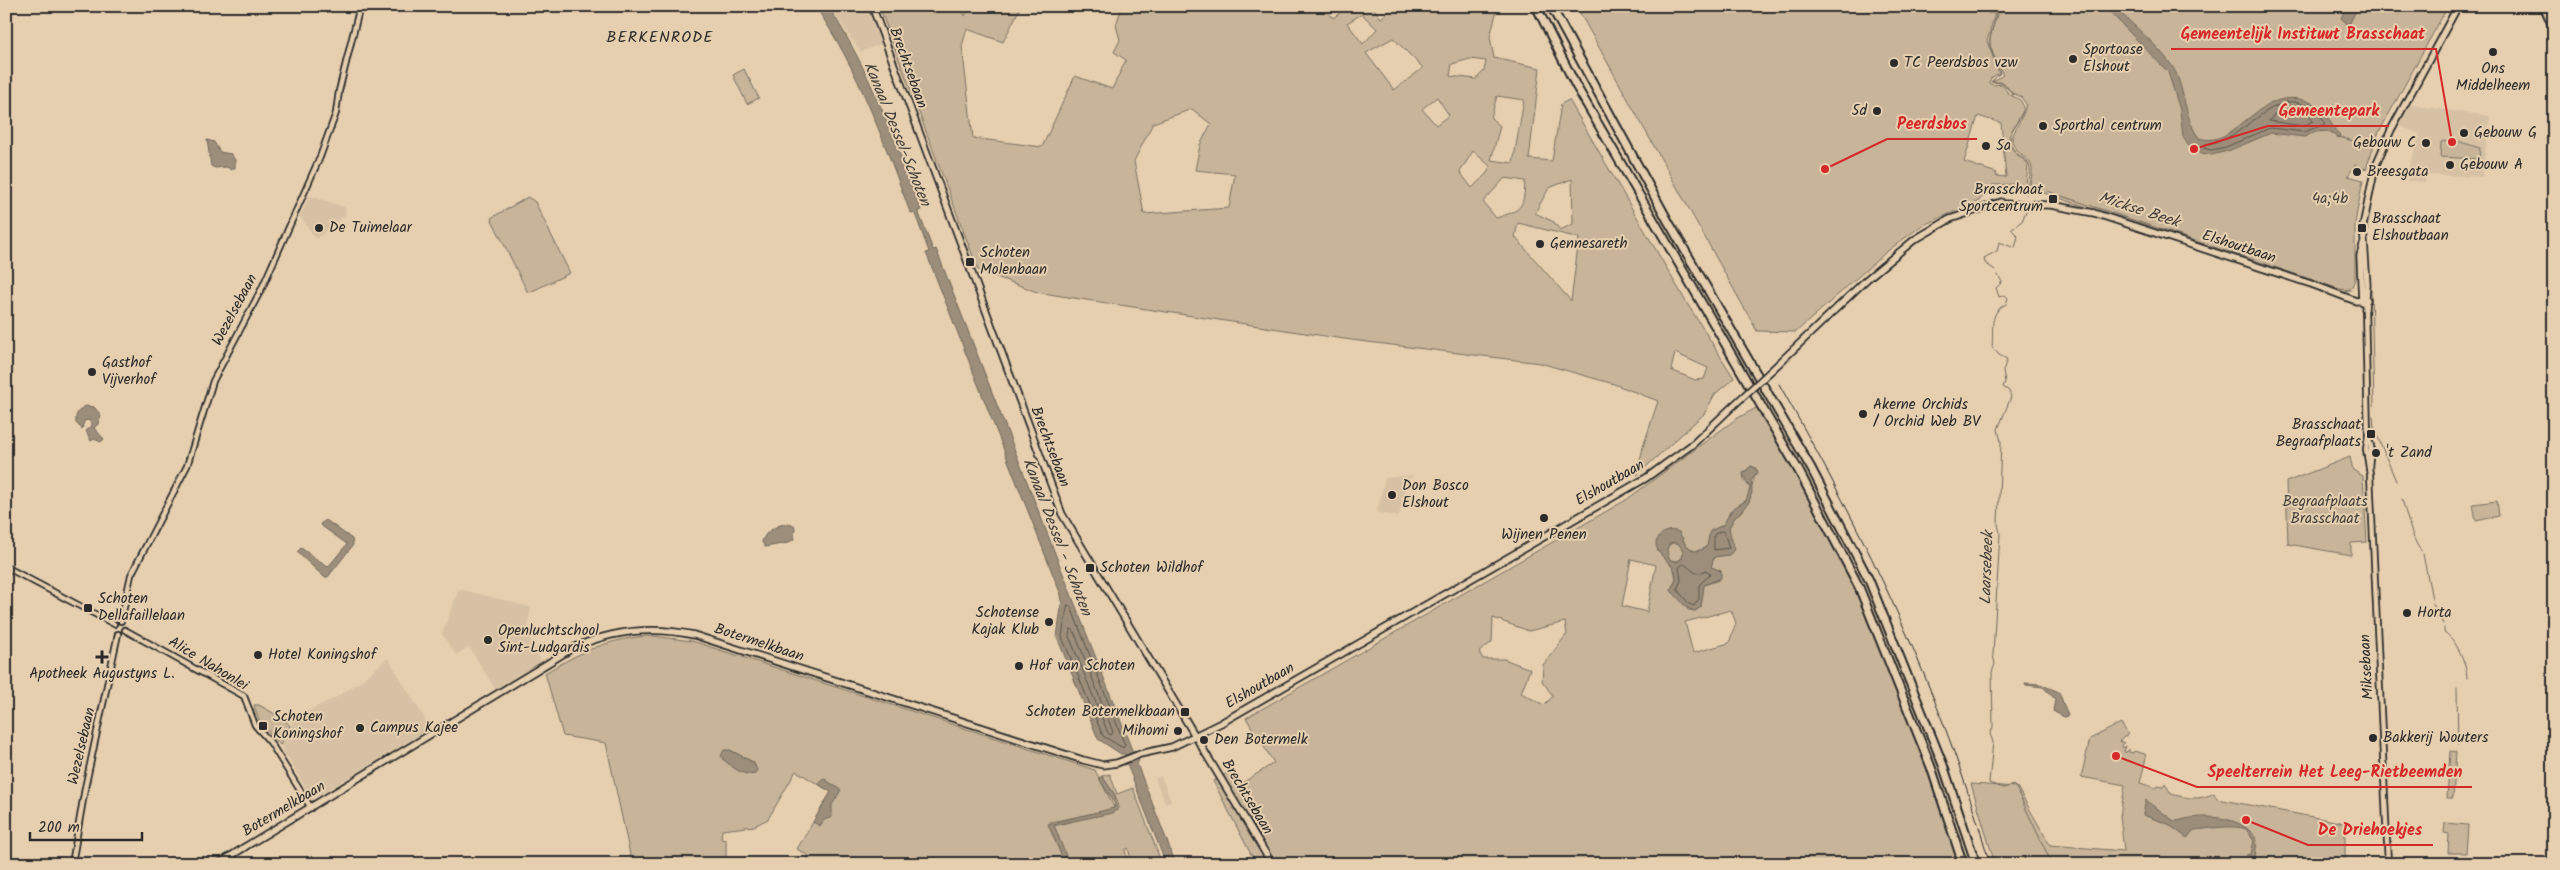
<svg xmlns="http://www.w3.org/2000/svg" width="2560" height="870" font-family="Kalam,sans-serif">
<rect width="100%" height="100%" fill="#e6cfaf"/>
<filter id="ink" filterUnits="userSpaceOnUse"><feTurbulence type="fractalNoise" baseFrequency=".02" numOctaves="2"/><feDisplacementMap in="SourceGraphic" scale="10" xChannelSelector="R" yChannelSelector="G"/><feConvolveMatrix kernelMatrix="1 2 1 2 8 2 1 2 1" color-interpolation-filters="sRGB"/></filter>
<g filter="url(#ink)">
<g fill="#d6c1a4">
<polygon points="829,6 869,6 883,43 861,52"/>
<polygon points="2410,105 2490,116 2482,177 2426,175 2425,182 2407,181 2410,173 2407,173 2420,134 2399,126"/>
<polygon points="310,196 345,207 346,214 316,239 300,216"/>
<polygon points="1412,475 1413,478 1407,479 1399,517 1377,512 1385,478"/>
<polygon points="459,589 531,607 527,632 541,662 496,690 469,647 456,655 442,634"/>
<polygon points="388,658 431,729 312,799 280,745 295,717 333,699 360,682"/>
<polygon points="1161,776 1171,801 1165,803 1155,778"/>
</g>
<g fill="#c7b499" stroke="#797062" fill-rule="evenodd">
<path d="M879,6H960L965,16L970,6H1021L1003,42L967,29L962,46L973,138L1042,147L1075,76L1112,89L1126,60L1114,52L1120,40L1116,25L1122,6H1323L1333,18L1349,6H1372L1381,18L1395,6H1498L1490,37L1494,58L1540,68L1529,159L1552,161L1561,104L1569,100L1685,300L1734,378L1715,394L1704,414L1637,475L1643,447L1658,401L1614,384L1540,363L1351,340L1080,299L1037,292L978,270ZM1362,14L1377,29L1363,44L1347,23ZM1393,38L1423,68L1394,90L1366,53ZM1470,59L1486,61L1484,71L1476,79L1450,76L1452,64ZM1497,96L1524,100L1513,163L1491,160L1500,126L1491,118ZM1437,97L1449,115L1436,125L1422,109ZM1192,109L1211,124L1200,145L1195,170L1235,174L1229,208L1144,214L1134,161L1153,123ZM1473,151L1490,166L1487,173L1472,188L1460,172ZM1505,178L1525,181C1524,208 1522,210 1496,218L1483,202ZM1572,179L1573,224L1560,230L1554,222L1535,213L1549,188ZM1518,223L1579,238L1571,301L1515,237ZM1675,353L1708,368L1704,379L1695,380L1671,370Z"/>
<path d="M1576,6H1994L1996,10L1987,41L1999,73L1991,78L1989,83L1993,85L2002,84C2005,87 2006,92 2009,94C2014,98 2019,97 2022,103C2029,117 2002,131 2011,147C2014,154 2023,158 2028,164L2026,187L2015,184L1992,185L1979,201L1921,226L1885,253L1796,332L1757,331ZM1978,116L2001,123L2006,177L1996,176L1997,173L1964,162Z"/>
<path d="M1997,6H2448L2378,134L2366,169L2355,165L2348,176L2363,180L2355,223V279L2352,287L2344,293L2029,188C2039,153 2022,164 2012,142C2013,128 2024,118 2026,104L2021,97L2012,93L2003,82H1992L2003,75C1998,64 1990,53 1990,41C1989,29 2000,18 1997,6Z"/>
<polygon points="744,69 759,98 747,104 733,75"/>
<polygon points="2451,139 2480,148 2479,159 2440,157 2441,142"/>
<polygon points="528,197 535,202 570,273 528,293 491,218"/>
<path d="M1758,407C1792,466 1825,526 1855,587C1898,676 1929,771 1960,864H1256L1213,781L1231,771L1239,785L1274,763L1246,718L1626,500L1736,419ZM1751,466L1756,468L1757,473C1749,484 1754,494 1747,505C1742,513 1729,519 1729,530C1729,537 1737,545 1732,552C1728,558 1719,554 1714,557L1711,567L1721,571L1719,580L1704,585L1701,607L1695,611L1688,610L1679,597L1672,592V586L1676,580L1674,569L1657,550L1682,537L1685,544L1694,551L1701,550L1708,546L1709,536L1726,522L1730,511L1748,499L1750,488L1744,480L1743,473ZM1631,559L1656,565L1647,612L1622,606ZM1731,610L1736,623L1729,643L1693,653L1685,622ZM1493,618L1529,631L1565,622L1567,634L1543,665L1542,681L1553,696L1544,705L1521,693L1530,669L1504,659H1483L1479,652L1492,642Z"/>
<polygon points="2350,457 2353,470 2363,476 2367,542 2351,543 2351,555 2288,544 2286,482"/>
<polygon points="2497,501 2499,516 2476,521 2473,504"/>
<circle cx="1675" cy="552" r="9"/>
<path d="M653,636L692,641L1095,770L1114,807L1112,810L1050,822V828L1065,864H800L809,856L797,849L831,792L796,771L768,819L754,826L722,830L721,839L726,840V858L741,860L740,864H632L606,743L563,736L545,673C580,652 611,637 653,636ZM730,750L753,762L748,774L722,759Z"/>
<polygon points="254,705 259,705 284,719 290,726 280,745 259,721"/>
<path d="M2121,723L2128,734L2119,741L2124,743L2122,745L2123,748L2126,746L2124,752H2127L2129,749V752L2133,753L2134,751L2145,754L2146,758L2140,783L2157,788L2158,786L2163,787L2165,783L2171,794C2187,798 2199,801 2214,793L2217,799L2345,823V860L2354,861V864H1995L1971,784L2017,787L2050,845L2124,851L2120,816L2125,785L2081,777L2090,739Z"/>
<polygon points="2450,751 2456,752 2453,798 2447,798"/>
<polygon points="1110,774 1117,794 1133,788 1162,864 1132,864 1128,848 1125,850 1128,864 1069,864 1053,826 1118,810 1119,808 1115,795 1102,776"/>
<polygon points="2445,823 2468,825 2466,853 2448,853 2449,834 2444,833"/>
</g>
<g fill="#9c8e7a" stroke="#6f665a" fill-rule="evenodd">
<path d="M815,6H828C870,70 894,139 921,210L918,211L933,250L936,249L1132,750L1135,751L1139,760L1137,764L1176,864H1166L1127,764L1128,762L1125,754H1121L1098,739L1057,637L1062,601L1061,595L929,260L926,253L929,252L928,249L915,214L910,212C883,140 859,70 815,6Z"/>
<path d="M2104,6H2113C2131,23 2166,52 2176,73C2185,93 2185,120 2199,138C2238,151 2261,78 2314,104C2328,110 2330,127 2340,135L2339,138L2327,131L2315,132L2304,137L2271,133L2228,151L2211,155L2198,152L2188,145L2183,137L2180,110L2168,72Z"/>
<polygon points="2347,6 2357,8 2350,23 2347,24 2341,18"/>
<polygon points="207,140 214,142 220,152 231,154 235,160 235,168 231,170 227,167 215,168 211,166"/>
<path d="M86,406L94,407L101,415L98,424L94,428L104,439L101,442L94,439L91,441L86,431L92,426L89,420L84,421L82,429L76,423C75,415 78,409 86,406Z"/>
<path d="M1751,466L1758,471L1751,481L1752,492L1749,502L1733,520L1729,528L1734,550L1729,555L1714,557L1711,567L1721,571V578L1704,585L1701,607L1695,611L1687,608L1671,590C1672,586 1675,584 1676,580C1679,563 1655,558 1656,542C1661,532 1668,528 1679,532L1685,544L1694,551L1701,550L1707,546L1710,531L1723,525L1733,508L1746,501L1750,488L1743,474ZM1673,542L1679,544L1683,551L1682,559L1677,562L1669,559L1667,550L1669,544Z"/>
<polygon points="326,520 352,539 353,545 328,577 324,577 297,552 301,548 328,567 347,544 323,527 320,524"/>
<path d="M789,523L795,527L794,539L788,543L765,547L762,542C764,532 778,524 789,523Z"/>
<polygon points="2025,683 2040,684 2059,692 2068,716 2064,717 2053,711 2055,699 2043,687 2025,685"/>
<path d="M724,750H730L754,763L757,770L755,774C744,777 727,765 721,756Z"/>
<polygon points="1102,776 1115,795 1119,808 1112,813 1054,825 1069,864 1065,864 1048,824 1114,808 1115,804 1099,778"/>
<polygon points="823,778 841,790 832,805 832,817 824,820 820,826 813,822 831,792 818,784"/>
<path d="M2146,800L2174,821C2180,821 2184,819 2190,818C2213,815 2245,818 2257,840L2255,858L2246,855L2251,854L2254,841L2246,829C2233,824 2208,829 2194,830L2187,838L2168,824L2143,815Z"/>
</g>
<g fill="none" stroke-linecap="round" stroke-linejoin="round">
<g stroke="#58534b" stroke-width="1">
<path d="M2287,102C2301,100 2321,111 2325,124L2304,132L2270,128L2226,147L2211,150L2203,148L2205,144C2238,142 2256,110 2287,102Z"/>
<polygon points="2292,108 2309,114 2313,121 2303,126 2269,121 2278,111"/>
<polygon points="1721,531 1724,532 1729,548 1714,550 1714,535"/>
<path d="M1684,564C1693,570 1695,577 1706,570L1711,574L1699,585V599L1694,606L1689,604L1677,589L1681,580L1679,568Z"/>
<polygon points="1068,605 1071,607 1125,745 1123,748 1103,736 1062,637"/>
<polygon points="1071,629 1074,631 1113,732 1111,735 1108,733 1069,636"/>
</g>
<g stroke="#6f665a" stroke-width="1">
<polyline points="1991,6 1987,13 1996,14 1989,43 2000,73 1991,82 2003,83 2013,95"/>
<path d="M2023,111L2012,131L2010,143C2020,165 2036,152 2028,187"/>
<polyline points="2339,137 2357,142 2359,146 2366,147"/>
<polyline points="2028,185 2039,189"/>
<polyline points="2047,191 2225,251"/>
<polyline points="2026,194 2027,192"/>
<polyline points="2227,251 2339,289 2351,290"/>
<polyline points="1995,270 1985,263 1984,258 1997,251 1999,242 2015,248 2018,236 2011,229 2022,221 2027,209"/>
<path d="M1998,275L2002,282L1996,288L1999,297L2005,295L2008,298L2006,304C1988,313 1994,330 1992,347L1999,355L2007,359L2003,371L2005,382L2003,387L2009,391L2011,397L1998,429L2001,442L1998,524L2000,533L1993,655L1995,664L1992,672L1993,727L1990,734L1993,742L1989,783L2003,788L2013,785L2016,788L2052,864"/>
<polyline points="2371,290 2374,406"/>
<polyline points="2373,416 2374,428 2396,481"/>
<path d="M2402,499C2407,515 2411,538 2421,551"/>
<polyline points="2423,554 2433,604 2443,624"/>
<path d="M2444,628V632C2456,639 2467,664 2467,678"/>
<polyline points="2457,688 2458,745"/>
</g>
<defs>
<g id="minor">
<polyline points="2365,309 2368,436 2371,446 2369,468"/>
<polyline points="2368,436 2366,449 2370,474 2388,864"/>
<polyline points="6,567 114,624"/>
<polyline points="121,621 131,575 187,466 213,381 262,288 320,157 336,113 339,91 360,6"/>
<polyline points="125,630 244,696 255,725 270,742 311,808"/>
<polyline points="72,864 85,788 118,634"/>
</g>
<g id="major">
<polyline points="872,6 1062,514 1272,864"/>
<polyline points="2543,6 2554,31"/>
<polyline points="1999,204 2051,205 2094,213 2314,285 2356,301 2367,300"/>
<polyline points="2362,302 2360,256 2363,245"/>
<polyline points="2365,309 2367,285 2363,226 2375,167 2391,130 2458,6"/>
<polyline points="1774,368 1867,279 1914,240 1950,219 2001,202"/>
<path d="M243,848L573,648C612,630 652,626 694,635L1083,760L1103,765L1117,763L1140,754L1172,747L1221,723L1646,478L1693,444L1734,405"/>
<polyline points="218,864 245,847"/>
</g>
<g id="highway">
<polyline points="1536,6 1575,84 1800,473 1859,587 1931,767 1963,864"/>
<polyline points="1551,6 1668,221 1811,468 1869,580 1943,765 1976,864"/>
</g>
</defs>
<use href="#minor" stroke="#2b2b2b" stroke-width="8"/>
<use href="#major" stroke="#2b2b2b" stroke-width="9"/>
<use href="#highway" stroke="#2b2b2b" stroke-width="11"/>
<use href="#minor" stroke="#e6cfaf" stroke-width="4.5"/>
<use href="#major" stroke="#e6cfaf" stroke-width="5.5"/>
<use href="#highway" stroke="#e6cfaf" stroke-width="7"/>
<path stroke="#2b2b2b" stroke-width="1" d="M1779,384C1868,540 1941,691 1990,864"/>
<defs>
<polyline id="major-bridge" points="1734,405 1774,368"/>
</defs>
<use href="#major-bridge" stroke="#2b2b2b" stroke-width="9" stroke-linecap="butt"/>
<use href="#major-bridge" stroke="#e6cfaf" stroke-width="5.5"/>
</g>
</g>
<g fill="#2b2b2b" stroke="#e6cfaf" stroke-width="2">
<circle cx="2493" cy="52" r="5"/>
<circle cx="2073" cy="59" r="5"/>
<circle cx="1894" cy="63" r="5"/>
<circle cx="1877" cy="111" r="5"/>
<circle cx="2043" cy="126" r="5"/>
<circle cx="2464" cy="133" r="5"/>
<circle cx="2426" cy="143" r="5"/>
<circle cx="1986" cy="146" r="5"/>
<circle cx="2450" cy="165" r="5"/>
<circle cx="2357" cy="172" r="5"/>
<rect x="2048" y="194" width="10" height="10" rx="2.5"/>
<circle cx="319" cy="228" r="5"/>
<rect x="2357" y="223" width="10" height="10" rx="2.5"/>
<circle cx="1540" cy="244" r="5"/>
<rect x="965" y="257" width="10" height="10" rx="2.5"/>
<circle cx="92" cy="372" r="5"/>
<circle cx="1863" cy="414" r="5"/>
<rect x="2366" y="429" width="10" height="10" rx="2.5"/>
<circle cx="2376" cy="453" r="5"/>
<circle cx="1392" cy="495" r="5"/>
<circle cx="1544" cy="518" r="5"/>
<rect x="1085" y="563" width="10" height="10" rx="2.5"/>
<rect x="83" y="603" width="10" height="10" rx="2.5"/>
<circle cx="2407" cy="613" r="5"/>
<circle cx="1049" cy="622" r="5"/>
<circle cx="488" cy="640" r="5"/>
<circle cx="258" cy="655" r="5"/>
<path d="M99.5 649.5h5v5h5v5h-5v5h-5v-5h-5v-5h5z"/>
<circle cx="1019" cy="666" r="5"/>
<rect x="1180" y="707" width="10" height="10" rx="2.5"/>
<rect x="258" y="721" width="10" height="10" rx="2.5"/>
<circle cx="360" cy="728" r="5"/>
<circle cx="1178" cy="731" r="5"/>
<circle cx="2373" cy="738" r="5"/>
<circle cx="1204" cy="740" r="5"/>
</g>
<g text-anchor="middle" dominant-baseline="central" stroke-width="4" stroke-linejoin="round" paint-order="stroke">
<g font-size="15" fill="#2b2b2b" stroke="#e6cfaf" text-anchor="start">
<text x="2083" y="50">Sportoase<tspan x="2083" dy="17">Elshout</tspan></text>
<text x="1904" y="63">TC Peerdsbos vzw</text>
<text x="2493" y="69" text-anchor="middle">Ons<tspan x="2493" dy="17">Middelheem</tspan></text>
<text x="1867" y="111" text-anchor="end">5d</text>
<text x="2053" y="126">Sporthal centrum</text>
<text x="2474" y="133">Gebouw G</text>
<text x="2416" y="143" text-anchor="end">Gebouw C</text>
<text x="1996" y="146">5a</text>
<text x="2460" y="165">Gebouw A</text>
<text x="2367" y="172">Breesgata</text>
<text x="2043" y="190" text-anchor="end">Brasschaat<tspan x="2043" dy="17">Sportcentrum</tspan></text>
<text x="2372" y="219">Brasschaat<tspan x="2372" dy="17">Elshoutbaan</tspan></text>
<text x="329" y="228">De Tuimelaar</text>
<text x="1550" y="244">Gennesareth</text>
<text x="980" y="253">Schoten<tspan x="980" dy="17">Molenbaan</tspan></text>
<text x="102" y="363">Gasthof<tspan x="102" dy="17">Vijverhof</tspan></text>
<text x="1873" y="405">Akerne Orchids<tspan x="1873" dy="17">/ Orchid Web BV</tspan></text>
<text x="2361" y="425" text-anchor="end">Brasschaat<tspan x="2361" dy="17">Begraafplaats</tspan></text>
<text x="2386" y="453">'t Zand</text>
<text x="1402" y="486">Don Bosco<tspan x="1402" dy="17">Elshout</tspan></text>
<text x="1544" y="535" text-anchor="middle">Wijnen Penen</text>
<text x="1100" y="568">Schoten Wildhof</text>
<text x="98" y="599">Schoten<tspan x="98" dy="17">Dellafaillelaan</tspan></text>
<text x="1039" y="613" text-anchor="end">Schotense<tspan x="1039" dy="17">Kajak Klub</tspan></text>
<text x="2417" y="613">Horta</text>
<text x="498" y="631">Openluchtschool<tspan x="498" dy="17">Sint-Ludgardis</tspan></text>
<text x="268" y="655">Hotel Koningshof</text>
<text x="1029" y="666">Hof van Schoten</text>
<text x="102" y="674" text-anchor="middle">Apotheek Augustyns L.</text>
<text x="1175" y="712" text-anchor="end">Schoten Botermelkbaan</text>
<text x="273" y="717">Schoten<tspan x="273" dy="17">Koningshof</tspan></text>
<text x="370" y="728">Campus Kajee</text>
<text x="1168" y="731" text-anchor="end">Mihomi</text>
<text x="2383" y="738">Bakkerij Wouters</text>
<text x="1214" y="740">Den Botermelk</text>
</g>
<g font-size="15" fill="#2b2b2b" stroke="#e6cfaf">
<text transform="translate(908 68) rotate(70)">Brechtsebaan</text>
<text transform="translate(2239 247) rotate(18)">Elshoutbaan</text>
<text transform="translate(235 310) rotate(-62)">Wezelsebaan</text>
<text transform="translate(1050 447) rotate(69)">Brechtsebaan</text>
<text transform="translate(1610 483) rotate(-30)">Elshoutbaan</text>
<text transform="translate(759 643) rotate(18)">Botermelkbaan</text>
<text transform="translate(208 664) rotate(31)">Alice Nahonlei</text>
<text transform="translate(2367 667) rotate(-93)">Miksebaan</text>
<text transform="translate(1260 686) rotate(-30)">Elshoutbaan</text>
<text transform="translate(82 746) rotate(-77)">Wezelsebaan</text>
<text transform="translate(1247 797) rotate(59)">Brechtsebaan</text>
<text transform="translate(284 809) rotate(-31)">Botermelkbaan</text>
</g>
<g font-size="15" fill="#42403c" stroke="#e6cfaf">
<text x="2330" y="199">4a;4b</text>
<text x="2325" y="502">Begraafplaats<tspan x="2325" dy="17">Brasschaat</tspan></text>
</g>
<g font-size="16" letter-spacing="1" fill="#2b2b2b" stroke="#e6cfaf">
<text x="660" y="37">BERKENRODE</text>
</g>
<g font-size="16" font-style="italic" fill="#423f3b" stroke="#e6cfaf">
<text transform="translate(897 134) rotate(68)">Kanaal Dessel-Schoten</text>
<text transform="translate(2139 210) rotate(18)">Mickse Beek</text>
<text transform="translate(1057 537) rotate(69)">Kanaal Dessel - Schoten</text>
<text transform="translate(1987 568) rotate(-88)">Laarsebeek</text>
</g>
</g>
<path fill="none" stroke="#d62828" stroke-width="2" d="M2452 142L2436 49H2171M2194 149L2268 126H2389M1825 169L1887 139H1977M2116 756L2197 787H2472M2246 820L2308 845H2433"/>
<g fill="#d62828" stroke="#e6cfaf" stroke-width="2">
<circle cx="2452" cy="142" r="5"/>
<circle cx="2194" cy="149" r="5"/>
<circle cx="1825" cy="169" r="5"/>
<circle cx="2116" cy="756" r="5"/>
<circle cx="2246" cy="820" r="5"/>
</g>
<g font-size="16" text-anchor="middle" font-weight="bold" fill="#d62828" stroke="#e6cfaf" stroke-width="4" stroke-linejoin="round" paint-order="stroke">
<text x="2303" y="39">Gemeentelijk Instituut Brasschaat</text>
<text x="2329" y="116">Gemeentepark</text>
<text x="1932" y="129">Peerdsbos</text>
<text x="2335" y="777">Speelterrein Het Leeg-Rietbeemden</text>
<text x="2370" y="835">De Driehoekjes</text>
</g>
<rect width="2560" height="870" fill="none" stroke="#e6cfaf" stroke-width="25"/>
<rect x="12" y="12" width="2535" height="845" fill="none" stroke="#2b2b2b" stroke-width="2" filter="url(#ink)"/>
<path d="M30 832v8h112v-8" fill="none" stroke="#2b2b2b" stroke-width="2.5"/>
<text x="38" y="832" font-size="15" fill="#2b2b2b" stroke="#e6cfaf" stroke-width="4" paint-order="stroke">200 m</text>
</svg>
